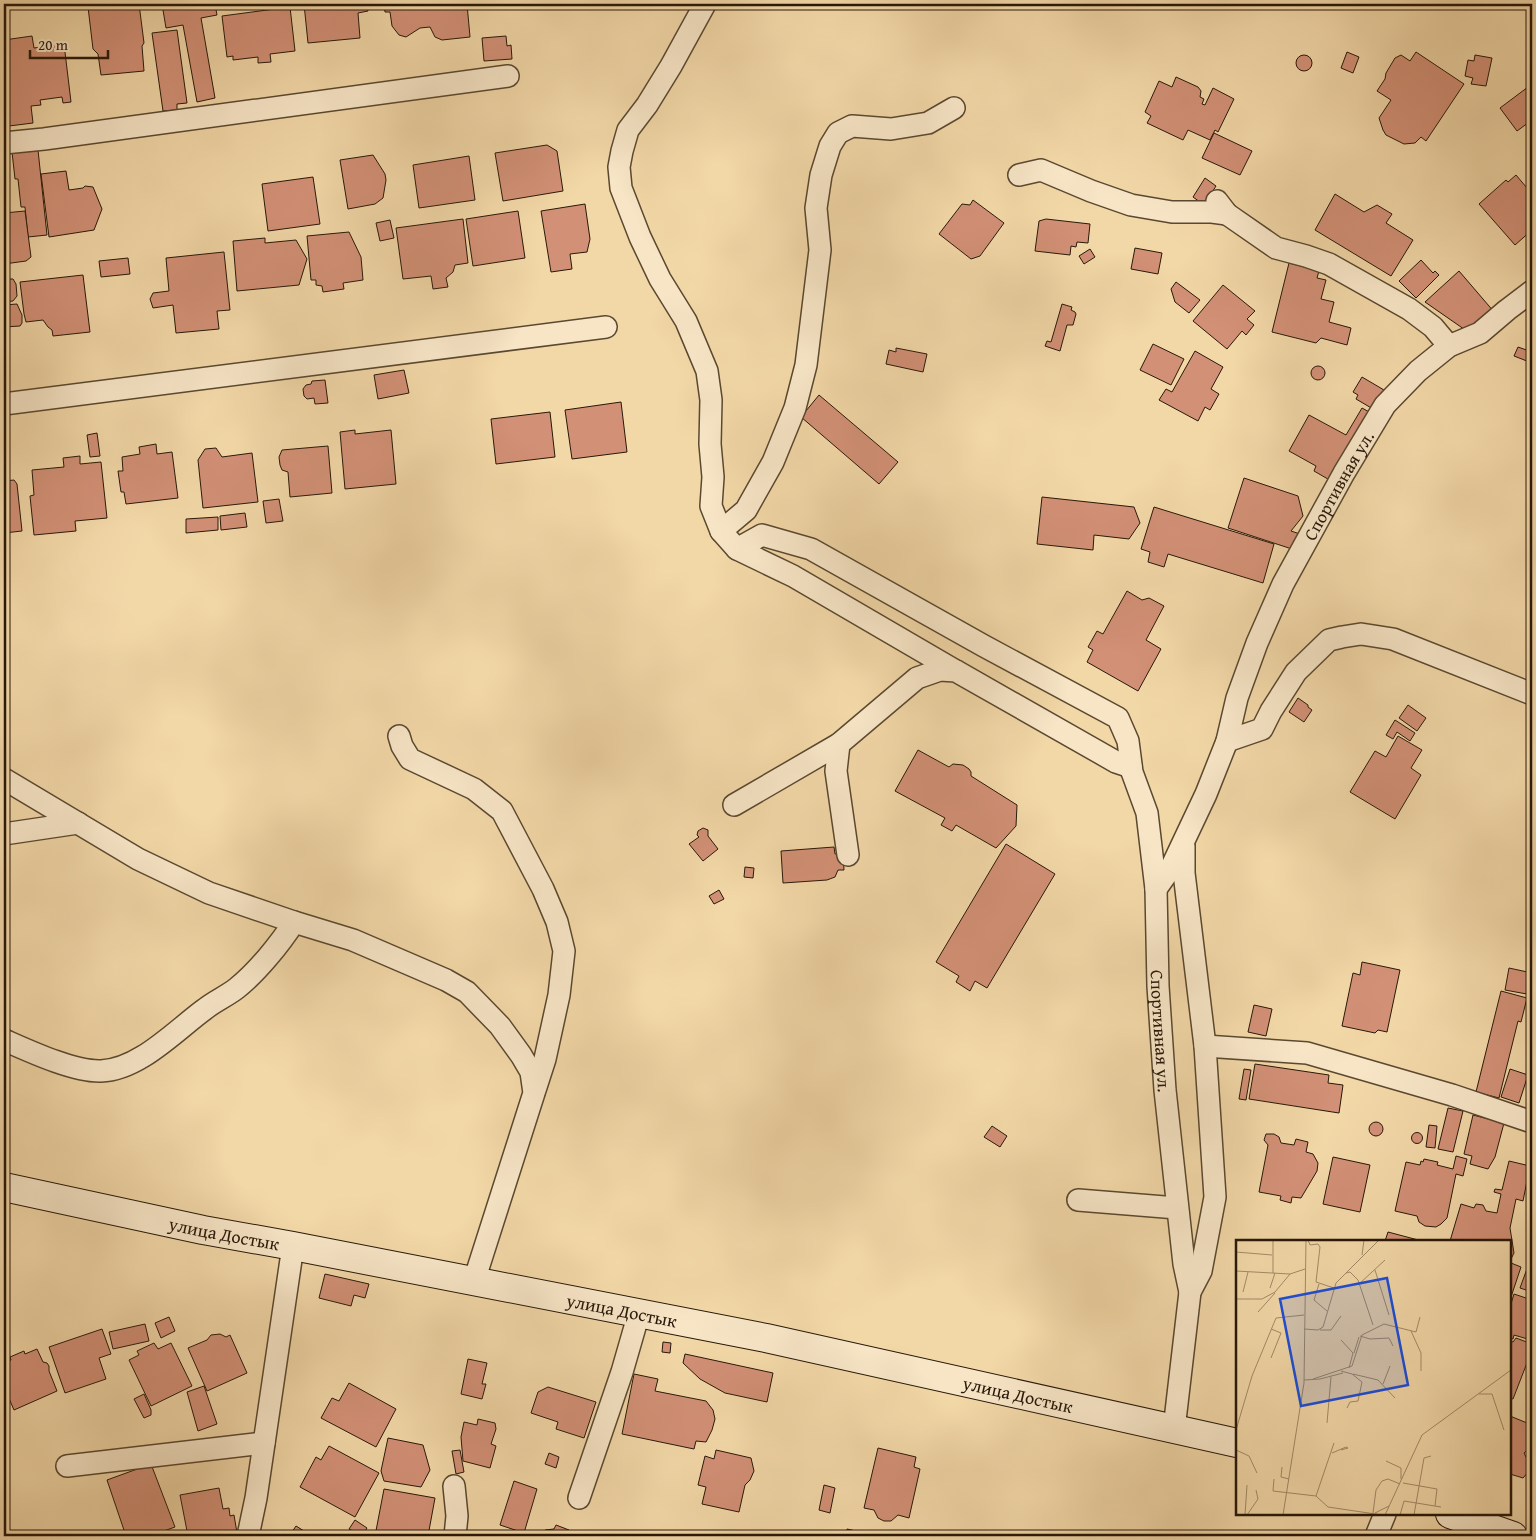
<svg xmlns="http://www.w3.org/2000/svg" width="1536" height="1540" font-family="'Gentium Book Plus',serif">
<rect width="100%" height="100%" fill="#f2d7a7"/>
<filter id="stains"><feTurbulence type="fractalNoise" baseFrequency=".004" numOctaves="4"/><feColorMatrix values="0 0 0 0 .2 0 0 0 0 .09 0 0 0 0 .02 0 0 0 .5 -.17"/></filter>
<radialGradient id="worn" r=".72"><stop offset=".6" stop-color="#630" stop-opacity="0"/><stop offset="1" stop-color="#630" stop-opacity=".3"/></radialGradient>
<g fill="#d29076" stroke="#281809">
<polygon points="89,4 139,4 144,43 142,46 144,71 101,75 98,54 93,49 88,7"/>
<polygon points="162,4 215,4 217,15 201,18 215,98 197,102 183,25 166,28"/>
<polygon points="304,4 367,4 368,11 358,13 360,38 308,43"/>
<polygon points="384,4 467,4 470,37 442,40 435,37 430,27 420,28 406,37 399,35 392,26 390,12 385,12"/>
<polygon points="290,7 295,51 270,54 271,62 258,63 258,57 233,60 233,56 227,57 222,16"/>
<polygon points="177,30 187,103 177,104 177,110 163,111 152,33"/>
<polygon points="32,36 34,48 64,44 71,102 63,103 62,97 40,100 41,105 31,106 33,123 9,126 4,82 4,40"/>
<polygon points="506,36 507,46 511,45 512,59 484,61 482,38"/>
<polygon points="1347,52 1359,57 1353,73 1341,68"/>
<polygon points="1416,52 1464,84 1426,141 1421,137 1415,143 1404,144 1386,135 1383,130 1379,118 1391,100 1377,91 1385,79 1386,73 1395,58 1401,55 1410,61"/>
<circle cx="1304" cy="63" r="8"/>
<polygon points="1475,55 1492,58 1486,86 1471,84 1473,78 1465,76 1468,60 1474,61"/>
<polygon points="1176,77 1198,87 1201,91 1200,97 1204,99 1202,104 1205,105 1213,88 1234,99 1218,132 1215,130 1210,140 1188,130 1183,140 1147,123 1151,116 1145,112 1159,81 1172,87"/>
<polygon points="1528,87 1532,92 1532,120 1517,131 1500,108"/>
<polygon points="1214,133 1252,151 1240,175 1202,158"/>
<polygon points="547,145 557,151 563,191 503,201 495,153"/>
<polygon points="38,150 47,235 28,237 25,207 21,207 18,179 15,179 12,152"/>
<polygon points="373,155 385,174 386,180 383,198 375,204 348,209 340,160"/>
<polygon points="469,156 475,200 419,208 413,165"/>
<polygon points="66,171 69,190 83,188 85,186 93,187 102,209 94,230 49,237 41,174"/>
<polygon points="1516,175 1532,194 1532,230 1515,245 1479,204 1506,180 1508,182"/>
<polygon points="313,177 320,224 268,231 262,184"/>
<polygon points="1205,178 1216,186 1204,205 1193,197"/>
<polygon points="1335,194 1364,212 1377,205 1392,214 1386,223 1413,240 1391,276 1315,230"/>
<polygon points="973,200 1004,223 980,256 971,259 939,234 962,204 970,205"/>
<polygon points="585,204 590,239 587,252 570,254 572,269 551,272 541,211"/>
<polygon points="25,211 31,257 26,261 4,264 4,213"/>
<polygon points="518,211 525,258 473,266 466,219"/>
<polygon points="463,219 468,263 455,265 453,272 446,278 448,287 433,289 431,276 403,279 396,228"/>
<polygon points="1046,219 1090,224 1088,243 1077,242 1076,247 1071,246 1070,255 1035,251 1039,221"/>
<polygon points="390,220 394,238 380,241 376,223"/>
<polygon points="349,232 361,257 363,280 343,283 344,289 323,292 322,286 316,285 316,280 311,280 307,236"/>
<polygon points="265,238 265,243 296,240 307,259 299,285 237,291 233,241"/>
<polygon points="1135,248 1162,253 1158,274 1131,269"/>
<polygon points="1090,249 1095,257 1084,264 1079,256"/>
<polygon points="224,252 230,310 217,311 219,329 176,333 173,305 153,308 150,299 153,293 169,291 166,258"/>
<polygon points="128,258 130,274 101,277 99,261"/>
<polygon points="1421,260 1433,273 1435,271 1439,275 1416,298 1399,281"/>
<polygon points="1289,263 1319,271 1317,278 1326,280 1321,299 1334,302 1329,322 1351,328 1347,345 1321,338 1316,343 1272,332"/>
<polygon points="1459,271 1495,313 1471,334 1425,302"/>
<polygon points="83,275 90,332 53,336 52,330 48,327 43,320 26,322 24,314 20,282"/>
<polygon points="4,279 13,279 16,284 17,296 13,301 4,302"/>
<polygon points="1176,282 1200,300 1189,313 1175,302 1171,289"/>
<polygon points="1223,285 1255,311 1247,319 1254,325 1246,335 1242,331 1227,349 1193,321"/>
<polygon points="17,304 22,315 22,323 20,326 4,327 4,305"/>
<polygon points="1062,304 1072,307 1071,310 1075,312 1076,314 1073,325 1067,325 1060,351 1045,346 1047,341 1051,342"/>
<polygon points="1153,344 1184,359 1171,385 1140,370"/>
<polygon points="1518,347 1532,352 1532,363 1514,356"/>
<polygon points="896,348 927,354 923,372 886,364 889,350 896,352"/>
<polygon points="1195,351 1223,367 1211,389 1219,394 1210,410 1205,407 1198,421 1159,400 1166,389 1172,392"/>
<circle cx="1318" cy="373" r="7"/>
<polygon points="404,370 409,393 378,399 374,375"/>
<polygon points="1362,377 1384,390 1373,409 1356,399 1358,395 1353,392"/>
<polygon points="325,380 328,403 315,404 314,398 307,399 304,396 303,389 306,385 311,384 312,381"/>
<polygon points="819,395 898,462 879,484 801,417"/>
<polygon points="621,402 627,452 572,459 565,410"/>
<polygon points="1362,408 1371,413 1333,482 1314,471 1316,466 1289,451 1309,415 1346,435"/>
<polygon points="550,412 555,457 496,464 491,419"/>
<polygon points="355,430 355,434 391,430 396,484 345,489 340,432"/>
<polygon points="97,433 100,456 90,457 87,435"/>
<polygon points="156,444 157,454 172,452 178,498 126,504 124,492 121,492 118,471 123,471 122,457 140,454 139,447"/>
<polygon points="328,446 332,493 290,497 288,472 282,470 280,465 279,457 282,450"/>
<polygon points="216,448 222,457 252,453 258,502 203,508 198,460 205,449"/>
<polygon points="80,456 80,464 101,462 107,518 75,521 76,531 34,535 30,496 34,495 32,470 64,467 63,458"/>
<polygon points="1244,478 1298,496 1303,516 1291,531 1303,535 1298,551 1228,528"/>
<polygon points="14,480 17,484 22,531 4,533 4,481"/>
<polygon points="1042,497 1134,507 1140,523 1129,539 1094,535 1093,550 1037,544"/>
<polygon points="279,499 283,521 266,523 263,501"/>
<polygon points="1154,507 1274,544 1263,583 1168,554 1164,567 1148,562 1150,552 1141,549"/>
<polygon points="245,513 247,527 221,530 220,516"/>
<polygon points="218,517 218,530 186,533 186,519"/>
<polygon points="1127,591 1142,600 1149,598 1164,606 1146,640 1161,649 1138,691 1087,662 1093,650 1088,647 1097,631 1103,634"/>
<polygon points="1298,698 1308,705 1308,707 1312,710 1304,722 1289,712"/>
<polygon points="1408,705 1426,718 1417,731 1399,718"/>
<polygon points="1395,720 1415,733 1410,741 1397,732 1393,739 1386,735"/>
<polygon points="1398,736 1422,750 1411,768 1421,775 1395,819 1350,792 1375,751 1386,757"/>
<polygon points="918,750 949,767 953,764 963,765 969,769 971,772 971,776 1017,805 1016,826 996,848 956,825 952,831 941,825 945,818 895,791"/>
<polygon points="703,828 708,830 708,836 718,849 703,861 689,844 699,837 697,835 698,831"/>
<polygon points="1006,844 1055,874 987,988 975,981 970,991 956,982 959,976 936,962"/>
<polygon points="834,847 835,854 843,853 844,870 838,870 835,877 827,880 783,883 781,851"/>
<polygon points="745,867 754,868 753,878 744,877"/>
<polygon points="719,890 724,899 714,904 709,896"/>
<polygon points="1362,962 1400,970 1387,1032 1378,1030 1375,1033 1342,1026 1353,973 1360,975"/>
<polygon points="1509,968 1532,973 1532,995 1505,990"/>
<polygon points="1501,991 1527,998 1521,1022 1518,1021 1499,1098 1476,1092"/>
<polygon points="1254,1005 1272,1009 1266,1036 1248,1032"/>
<polygon points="1255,1064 1329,1075 1328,1083 1343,1085 1339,1113 1249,1099"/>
<polygon points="1244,1069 1251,1070 1246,1100 1239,1099"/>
<polygon points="1510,1069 1528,1075 1519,1103 1501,1097"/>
<polygon points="1448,1108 1463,1111 1453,1152 1438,1149"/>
<polygon points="1473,1115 1504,1123 1495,1157 1488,1169 1470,1164 1472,1156 1464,1154"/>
<circle cx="1376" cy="1129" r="7"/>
<polygon points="1429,1125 1437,1126 1435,1148 1426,1147"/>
<polygon points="992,1126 1007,1136 1000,1147 984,1137"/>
<circle cx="1417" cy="1138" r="5.5"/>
<polygon points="1266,1134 1274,1134 1279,1137 1281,1143 1294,1145 1296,1139 1308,1142 1306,1152 1313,1154 1318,1163 1317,1171 1301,1198 1292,1197 1291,1203 1280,1200 1281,1196 1259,1192 1268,1145 1264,1140"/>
<polygon points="1456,1156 1467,1159 1463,1176 1456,1174 1447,1218 1441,1224 1436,1227 1425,1226 1419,1222 1417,1216 1395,1211 1406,1162 1420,1165 1421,1161 1423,1162 1424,1159 1438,1162 1437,1165 1453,1169"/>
<polygon points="1333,1157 1370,1165 1360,1212 1323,1204"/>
<polygon points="1509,1161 1530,1166 1523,1201 1516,1199 1510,1228 1514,1253 1510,1261 1510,1241 1450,1241 1461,1204 1474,1208 1476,1204 1483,1205 1486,1211 1497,1213 1501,1194 1494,1192 1495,1189 1502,1190"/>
<polygon points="1388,1232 1422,1241 1385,1241"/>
<polygon points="1532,1255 1532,1292 1520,1288"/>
<polygon points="1511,1263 1521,1267 1511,1297 1510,1296 1510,1264"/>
<polygon points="325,1274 369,1284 365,1298 354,1295 351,1306 319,1298"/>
<polygon points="1514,1294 1532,1300 1531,1340 1514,1335 1513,1339 1510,1338 1510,1307"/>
<polygon points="169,1317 175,1331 161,1338 155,1323"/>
<polygon points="145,1324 149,1341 113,1349 109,1332"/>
<polygon points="102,1329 111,1354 99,1358 106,1379 65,1393 49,1347"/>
<polygon points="220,1334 226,1337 230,1335 247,1373 207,1391 188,1348 207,1340 211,1335"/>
<polygon points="1516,1338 1532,1344 1532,1350 1513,1399 1510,1398 1510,1341 1513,1342"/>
<polygon points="663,1342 671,1343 670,1353 662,1352"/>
<polygon points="154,1343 158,1349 171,1343 192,1386 151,1406 129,1360 139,1355 137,1351"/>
<polygon points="37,1349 43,1362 47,1363 49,1366 49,1371 57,1391 14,1410 4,1387 4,1363 11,1360 10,1357 24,1351 25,1354"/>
<polygon points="685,1354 773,1373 767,1402 725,1393 700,1379 683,1363"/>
<polygon points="468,1359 487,1363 482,1384 486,1384 482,1399 461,1394"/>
<polygon points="634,1374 658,1379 655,1391 706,1401 713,1410 715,1419 712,1430 706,1442 696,1441 694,1449 622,1434"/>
<polygon points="349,1383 396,1409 376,1447 321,1418 332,1398 339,1401"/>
<polygon points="204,1386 217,1424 198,1431 187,1392"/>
<polygon points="548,1387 596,1402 584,1438 556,1429 558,1422 531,1413 538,1392"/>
<polygon points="144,1394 151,1410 151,1415 144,1418 134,1399"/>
<polygon points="1510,1416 1532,1425 1532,1446 1524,1453 1530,1465 1529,1471 1523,1478 1510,1474"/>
<polygon points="478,1419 495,1423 496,1429 491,1444 496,1446 490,1468 463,1461 461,1437 464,1422 477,1425"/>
<polygon points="388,1438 423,1445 430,1470 421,1487 384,1481 381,1471"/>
<polygon points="329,1446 379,1473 355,1517 300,1487 316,1457 321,1460"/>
<polygon points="878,1448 916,1457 914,1467 920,1469 909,1518 898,1515 891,1521 884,1521 878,1518 874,1510 864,1508"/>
<polygon points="460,1450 464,1472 456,1474 452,1451"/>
<polygon points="716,1450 751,1458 754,1471 750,1480 745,1485 739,1512 702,1504 706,1487 698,1485 705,1456 714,1459"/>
<polygon points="549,1453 559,1457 556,1468 545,1464"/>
<polygon points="151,1464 175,1527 150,1536 126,1536 107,1480"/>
<polygon points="514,1481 537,1489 524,1533 500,1525"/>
<polygon points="824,1485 835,1488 830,1513 819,1510"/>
<polygon points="219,1488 223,1509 229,1508 230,1516 234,1515 237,1533 232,1534 233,1536 188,1536 180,1495"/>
<polygon points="384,1489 435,1498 428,1536 375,1536"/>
<polygon points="355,1520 367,1528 362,1536 349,1529"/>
<polygon points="556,1525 569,1530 567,1536 543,1536 545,1530 554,1529"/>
<polygon points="296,1526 312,1536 280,1536 284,1530 290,1535"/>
<polygon points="847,1529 870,1534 869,1536 846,1536"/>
</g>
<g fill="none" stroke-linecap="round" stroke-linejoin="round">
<defs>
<g id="minor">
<path id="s1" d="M705,4L671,66L647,105L628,130L622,151L619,167L621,188L640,237L660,279L686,321L707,371L711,400L710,444L713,477L711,506L721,531L737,549L762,535L811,549L984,646L1118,718L1128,741L1132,772L1147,813L1156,889L1158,986L1165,1090L1184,1264L1190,1292"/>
<polyline points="4,143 44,139 508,76"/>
<polyline points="1019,175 1041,170 1091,191 1131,205 1172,212 1212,212 1227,214"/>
<polyline points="1217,201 1227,214 1276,248 1306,256 1329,264 1409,309 1433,327 1449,346"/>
<polyline points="4,404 606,327"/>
<polyline points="721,531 746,510 773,462 795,408 806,365 820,250 816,208 821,175 830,146 838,133 852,126 891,129 928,123 954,108"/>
<polyline points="737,549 793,576 956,671"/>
<polyline points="399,736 402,746 410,759 474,789 502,811 543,889 557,922 564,951 559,995 545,1059 535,1090"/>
<polyline points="1227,741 1262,729 1271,711 1296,672 1329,640 1342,637 1361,634 1393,639 1532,694"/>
<polyline points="839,744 836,771 848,855"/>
<polyline points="4,779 138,859 209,893 294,922 353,940 446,980 467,992 500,1026 521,1055 531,1072 534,1093 474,1281"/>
<polyline points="734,805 839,744 917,678 940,670 956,671 1116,762 1131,767"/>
<polyline points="4,834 78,823"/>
<path id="s2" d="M1156,889L1171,868L1206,794L1227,741L1237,698L1257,643L1283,584L1344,473L1385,405L1418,371L1449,346L1480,333L1507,310L1532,291"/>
<path d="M4,1040C29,1051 74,1072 101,1071C139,1070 176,1030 205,1009C215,1001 227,996 237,988C257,972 280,944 294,922"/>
<polyline points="1205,1046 1307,1053 1452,1095 1532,1122"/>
<polyline points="1078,1200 1177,1208"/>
<polyline points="1174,1429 1190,1292 1201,1271 1215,1197 1205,1046 1184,873 1184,846"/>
<polyline points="67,1466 264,1443"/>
<polyline points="454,1486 457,1516 455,1536"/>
<polyline points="579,1498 622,1372 639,1313"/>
<polyline points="248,1536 256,1498 293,1246"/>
<polyline points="1376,1536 1385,1514"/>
</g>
<g id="secondary">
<path id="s3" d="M4,1187L203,1230L293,1246L766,1338L1237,1443"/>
<polyline points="1450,1514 1513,1536"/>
</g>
</defs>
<use href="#minor" stroke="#5a4830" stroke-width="24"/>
<use href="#secondary" stroke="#281809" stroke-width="30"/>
<use href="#minor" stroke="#f7e5c6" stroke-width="21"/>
<use href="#secondary" stroke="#f7e5c6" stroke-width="28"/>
</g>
<g text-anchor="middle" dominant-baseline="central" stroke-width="4" stroke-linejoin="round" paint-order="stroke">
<g font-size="18" fill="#281809" stroke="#f7e5c6">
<text stroke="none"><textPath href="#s2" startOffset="445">Спортивная ул.</textPath></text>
<text stroke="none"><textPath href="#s1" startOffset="1345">Спортивная ул.</textPath></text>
<text stroke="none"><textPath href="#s3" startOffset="225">улица Достык</textPath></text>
<text stroke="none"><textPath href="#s3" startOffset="630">улица Достык</textPath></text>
<text stroke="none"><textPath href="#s3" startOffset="1035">улица Достык</textPath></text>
</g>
</g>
<g transform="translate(1236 1240)">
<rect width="275" height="275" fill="#f2d7a7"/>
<path fill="none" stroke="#a18b68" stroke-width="1" d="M37,0V33M72,0L74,5L82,4L84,7L80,42L98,48M0,12L36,15M126,15L128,0M139,30L153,75M0,31L54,34L69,29M110,33L114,32L122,40L137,85M83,44L78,60L91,71M123,44L149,20M34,48L39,33M7,52L12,32M0,59H26L39,52L54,34M22,72L39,53M68,89L82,90L87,87L100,43L143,0M84,90H95L105,76M175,91L185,113V131M124,96L134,99L153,98L157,106M105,100L117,113L113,128M118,113L123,97M35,118L45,93L35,89M105,131L116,134L126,142L122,161L114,162L111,168M117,134L142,140L159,158M77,139L116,126L126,95L148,84L180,92L184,77M68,140L84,139L107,133M147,144L154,126M243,154H256L268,190M91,183L95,137M0,190L16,136L40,78L68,75M0,210L13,216L21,233M96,213L110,207L112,208L105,210M150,221L165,228V239M46,227L45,237L53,239M38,239L37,251L80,256M167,243L201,249L199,266M80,256L92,267L146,275M80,256L98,203M137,273L140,250L146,241L152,239L164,244M139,273L153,266M9,275L11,245M11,275L22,259L20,250M47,275L68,143L70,0M149,275L186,195L275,130M164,275L168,261L205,267M178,275L188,218L195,216"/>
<path fill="#1d4ed8" fill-opacity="0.15" stroke="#1d4ed8" stroke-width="2.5" d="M151,38L172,145L65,166L44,59Z"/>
<rect width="275" height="275" fill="none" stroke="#281809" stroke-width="2.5"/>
</g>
<rect width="1536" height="1540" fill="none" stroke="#f2d7a7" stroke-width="20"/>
<rect x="5" y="5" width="1526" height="1530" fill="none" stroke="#281809" stroke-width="2.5"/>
<rect x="10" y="10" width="1516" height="1520" fill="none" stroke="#281809"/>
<path d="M30 50v8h78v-8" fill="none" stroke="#281809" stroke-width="2.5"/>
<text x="38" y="50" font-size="15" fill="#281809" stroke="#f7e5c6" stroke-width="4" paint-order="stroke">20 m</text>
<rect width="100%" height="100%" filter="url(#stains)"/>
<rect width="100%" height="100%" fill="url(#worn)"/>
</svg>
